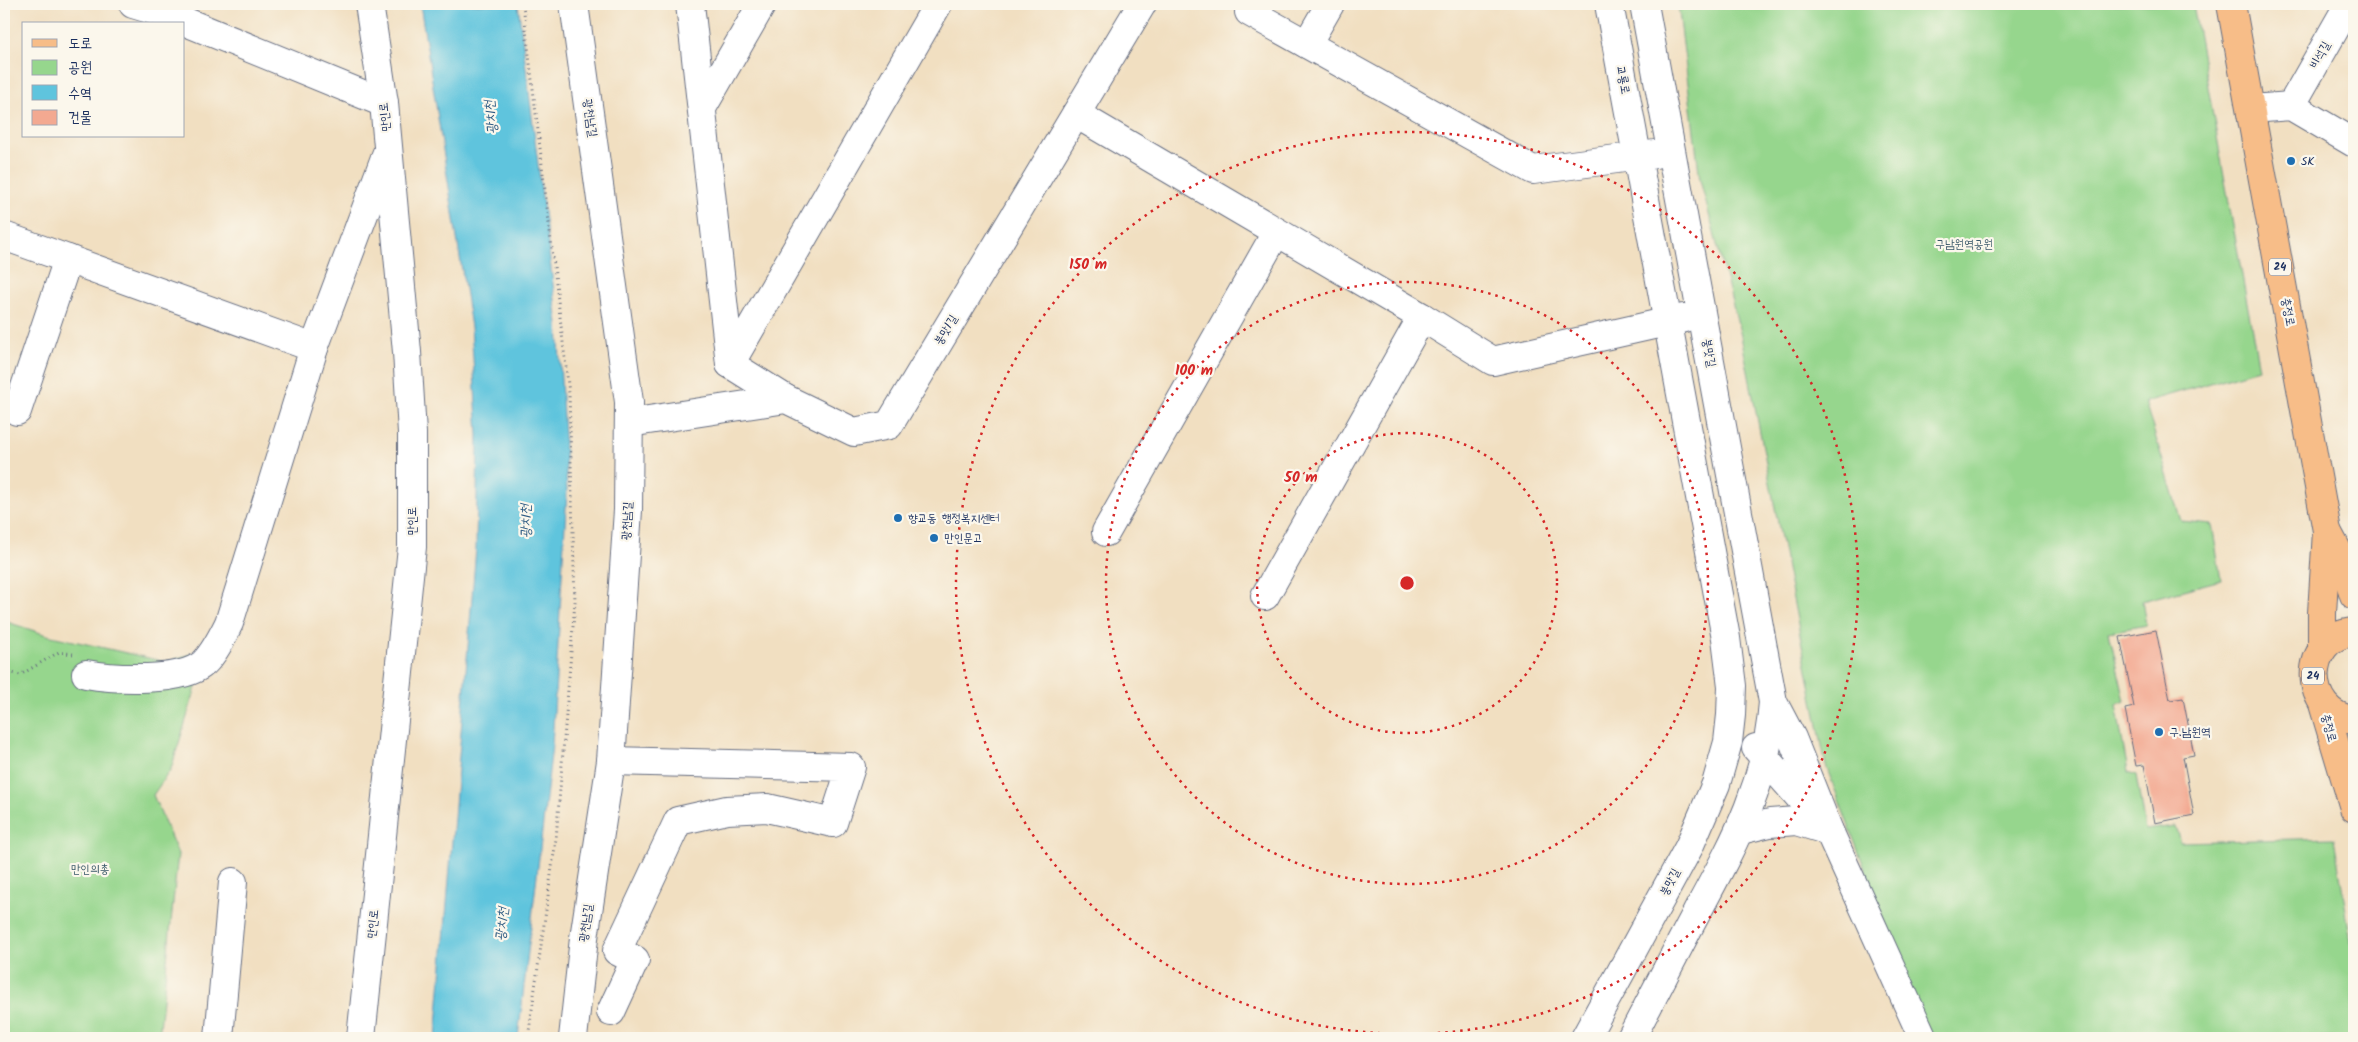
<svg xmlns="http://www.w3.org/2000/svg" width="2358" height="1042" font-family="Kalam,'Poor Story',sans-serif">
<rect width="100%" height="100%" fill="#fbf7ec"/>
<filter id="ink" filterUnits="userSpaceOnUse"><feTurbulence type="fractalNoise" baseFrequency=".02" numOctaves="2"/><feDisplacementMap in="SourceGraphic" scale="10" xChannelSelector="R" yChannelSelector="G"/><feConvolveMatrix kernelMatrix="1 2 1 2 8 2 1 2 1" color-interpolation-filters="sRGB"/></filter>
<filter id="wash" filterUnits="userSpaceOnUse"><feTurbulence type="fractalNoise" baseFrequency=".0096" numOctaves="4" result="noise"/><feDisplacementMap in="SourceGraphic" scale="20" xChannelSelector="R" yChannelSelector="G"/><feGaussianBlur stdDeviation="1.12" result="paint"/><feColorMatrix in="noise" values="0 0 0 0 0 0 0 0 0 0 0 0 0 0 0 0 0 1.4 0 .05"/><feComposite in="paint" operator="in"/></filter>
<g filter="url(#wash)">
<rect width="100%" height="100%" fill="#f1dfc1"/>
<g fill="#96d68d" stroke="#588276">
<polygon points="1678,4 2193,4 2259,369 2145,402 2181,521 2212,524 2221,580 2142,601 2146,625 2109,632 2125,701 2116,705 2128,772 2136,775 2145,830 2175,826 2180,842 2334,838 2354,960 2354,1038 1929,1038 1826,766 1741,336 1700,180"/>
<polygon points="4,621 47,635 166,662 195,653 197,684 171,769 153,795 178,854 159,1038 4,1038"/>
</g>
<polygon fill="#5fc4dd" stroke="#3d7a9e" points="420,4 518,4 558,324 567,491 552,746 518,1038 436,1038 476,548 478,435 471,327"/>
<g id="blocks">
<polygon fill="#f3a991" points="2156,630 2170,700 2183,698 2194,755 2183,757 2194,815 2155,823 2144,765 2136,766 2125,709 2134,707 2120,637"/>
</g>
</g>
<g filter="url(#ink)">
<use href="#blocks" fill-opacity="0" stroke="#666d81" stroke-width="1"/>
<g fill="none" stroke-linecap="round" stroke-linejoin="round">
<defs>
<g id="minor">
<polyline points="133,4 169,15 384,103"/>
<polyline points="690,4 730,364 786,399"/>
<polyline points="1249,12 1533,170 1655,154"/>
<polyline points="1307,44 1330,4"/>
<polyline points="2291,106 2349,4"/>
<polyline points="702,108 762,4"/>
<polyline points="2251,109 2291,106 2354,143"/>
<polyline points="1076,114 1422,317 1493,361 1684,318"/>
<polyline points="4,236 314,348"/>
<polyline points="730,364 938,4"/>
<polyline points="17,411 68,259"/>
<polyline points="629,423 786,399 854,432 889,425 1142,4"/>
<polyline points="1106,532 1276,233"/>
<polyline points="1265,596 1422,317"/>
<path d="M86,674C114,679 182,683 204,663C215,652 222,637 229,623L314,348L386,155"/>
<polyline points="1773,702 1792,738 1829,831 1923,1038"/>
<polyline points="1756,748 1817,817"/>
<polyline points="1741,830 1770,823 1796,821 1829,831"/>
<polyline points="611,1012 635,960 617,951 678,821 727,810 767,808 833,823 851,767 611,761"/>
<polyline points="219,1038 233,882"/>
<polyline points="361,1038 412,547 412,433 407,352 384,103 369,4"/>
<polyline points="573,1038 584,938 611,761 628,510 629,402 574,4"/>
<polyline points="1585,1038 1689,847 1716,784 1728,742 1731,715 1732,686 1726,638 1609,4"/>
<path d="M1631,1038C1653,997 1674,955 1696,914C1734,843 1767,785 1773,702L1644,4"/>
</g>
<g id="major">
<polyline points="2231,4 2327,531 2322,613 2322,649"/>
<polyline points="2327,531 2343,561 2354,595"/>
<path d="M2354,632C2301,636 2302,715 2354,720"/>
<polyline points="2323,704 2354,808"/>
</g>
</defs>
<use href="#minor" stroke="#666d81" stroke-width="30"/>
<use href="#major" stroke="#666d81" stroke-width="30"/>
<g stroke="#666d81" stroke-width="3" stroke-dasharray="1 4" stroke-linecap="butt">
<polyline points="523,4 569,393 575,602 556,839 528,1038"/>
<polyline points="4,671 20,675 59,652 73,654"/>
</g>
<use href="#minor" stroke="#fff" stroke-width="28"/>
<use href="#major" stroke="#f7bd88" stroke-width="28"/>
</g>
</g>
<g fill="none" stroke="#d62828" stroke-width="2.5" stroke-dasharray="2.5 5">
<circle cx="1407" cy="583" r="150"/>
<circle cx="1407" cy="583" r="301"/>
<circle cx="1407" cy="583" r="451"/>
</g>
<g fill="#1f6fb2" stroke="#fbf7ec" stroke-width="2">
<circle cx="2291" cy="161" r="5"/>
<circle cx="898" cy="518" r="5"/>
<circle cx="934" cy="538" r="5"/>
<circle cx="2159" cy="732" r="5"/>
</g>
<g text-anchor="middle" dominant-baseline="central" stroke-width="4.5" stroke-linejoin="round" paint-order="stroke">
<g fill="#fbf7ec" stroke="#5e6b89" stroke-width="1">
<rect x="2269" y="258.5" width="22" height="17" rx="4"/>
<rect x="2302" y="667.5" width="22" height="17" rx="4"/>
</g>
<g font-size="11" font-weight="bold" fill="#1b2f5e">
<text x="2280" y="267">24</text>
<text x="2313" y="676">24</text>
</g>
<g font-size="12" fill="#1b2f5e" stroke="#fbf7ec">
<text transform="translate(2320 55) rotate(-61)">비석길</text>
<text transform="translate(1623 80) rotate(80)">교룡로</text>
<text transform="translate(385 117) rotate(-96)">만인로</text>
<text transform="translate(590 118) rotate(82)">광천남길</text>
<text transform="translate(2288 312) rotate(80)">충정로</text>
<text transform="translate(946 330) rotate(-59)">붕맛1길</text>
<text transform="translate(1709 353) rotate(80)">붕맛길</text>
<text transform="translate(412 521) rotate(-90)">만인로</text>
<text transform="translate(627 521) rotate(-87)">광천남길</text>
<text transform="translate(2329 728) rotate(75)">충정로</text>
<text transform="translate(1670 882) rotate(-62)">붕맛길</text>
<text transform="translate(586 923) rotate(-82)">광천남길</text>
<text transform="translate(373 924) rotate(-84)">만인로</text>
</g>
<g font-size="12" fill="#1b2f5e" stroke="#fbf7ec" text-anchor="start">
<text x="2301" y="161">SK</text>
<text x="908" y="518">향교동 행정복지센터</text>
<text x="944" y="538">만인문고</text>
<text x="2169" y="732">구.남원역</text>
</g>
<g font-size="12" fill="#3a596a" stroke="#fbf7ec">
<text x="1964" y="244">구남원역공원</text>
<text x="90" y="869">만인의총</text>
</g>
<g font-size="14" font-style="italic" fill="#2f5c84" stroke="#fbf7ec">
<text transform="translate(491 117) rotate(-96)">광치천</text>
<text transform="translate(526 521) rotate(-90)">광치천</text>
<text transform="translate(502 924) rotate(-84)">광치천</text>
</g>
</g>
<circle cx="1407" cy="583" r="8" fill="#d62828" stroke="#fbf7ec" stroke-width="2.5"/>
<g font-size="15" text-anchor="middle" font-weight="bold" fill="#d62828" stroke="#fbf7ec" stroke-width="4.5" stroke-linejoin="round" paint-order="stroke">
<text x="1088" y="269">150 m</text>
<text x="1194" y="375">100 m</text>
<text x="1301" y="482">50 m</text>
</g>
<rect width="2358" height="1042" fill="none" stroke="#fbf7ec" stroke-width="20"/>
<rect x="22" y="22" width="162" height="115" fill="#fbf7ec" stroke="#a1a7b3"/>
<rect x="32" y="39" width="25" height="8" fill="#f7bd88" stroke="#a1a7b3"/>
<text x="68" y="48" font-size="15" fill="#1b2f5e">도로</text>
<rect x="32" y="60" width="25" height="15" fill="#96d68d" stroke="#a1a7b3"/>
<text x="68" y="72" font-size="15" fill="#1b2f5e">공원</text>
<rect x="32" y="85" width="25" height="15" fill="#5fc4dd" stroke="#a1a7b3"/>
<text x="68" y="98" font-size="15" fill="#1b2f5e">수역</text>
<rect x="32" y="110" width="25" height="15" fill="#f3a991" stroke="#a1a7b3"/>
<text x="68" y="122" font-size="15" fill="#1b2f5e">건물</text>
</svg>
